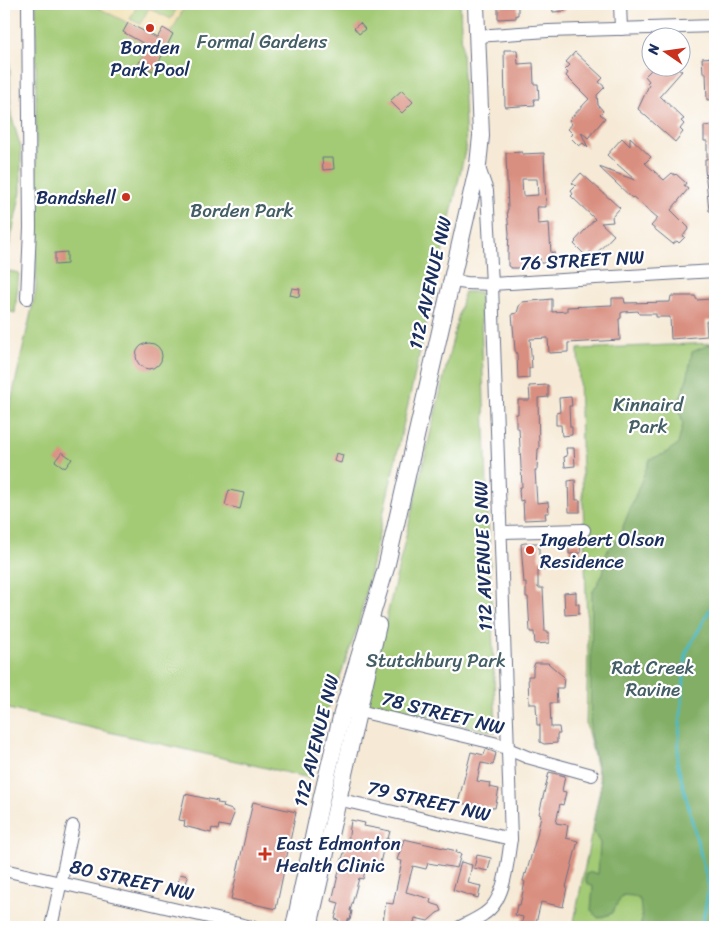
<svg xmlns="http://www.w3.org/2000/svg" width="719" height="931" font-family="Sriracha,sans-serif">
<rect width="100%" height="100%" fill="#fff"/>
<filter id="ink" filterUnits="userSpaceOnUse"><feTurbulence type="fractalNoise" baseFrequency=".02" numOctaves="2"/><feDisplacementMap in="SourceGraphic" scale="10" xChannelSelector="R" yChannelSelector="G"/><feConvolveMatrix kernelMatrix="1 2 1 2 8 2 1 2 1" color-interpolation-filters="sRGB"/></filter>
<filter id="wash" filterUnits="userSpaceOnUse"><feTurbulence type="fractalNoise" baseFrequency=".0096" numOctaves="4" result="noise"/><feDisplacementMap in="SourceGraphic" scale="20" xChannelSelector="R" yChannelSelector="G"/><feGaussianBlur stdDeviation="1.12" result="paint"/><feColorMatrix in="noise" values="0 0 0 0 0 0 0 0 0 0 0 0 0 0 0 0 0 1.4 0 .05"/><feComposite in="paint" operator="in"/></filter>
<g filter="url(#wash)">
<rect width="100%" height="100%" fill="#f6ead6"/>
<g fill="#a3ca75" stroke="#5f7c6a">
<polygon points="4,4 8,4 11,115 21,148 21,192 4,270 19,273 15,313 4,310"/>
<polygon points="36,4 460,4 466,147 358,626 330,705 325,714 310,778 4,708 4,433 36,290"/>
<polygon points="464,292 480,292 496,732 366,704"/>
<polygon points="715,343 715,927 573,927 601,785 586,724 588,654 578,349"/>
</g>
<polygon fill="#82ae66" stroke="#4e6e62" points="713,343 715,343 715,927 640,927 642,920 640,900 633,896 623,895 611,914 598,918 591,910 593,887 586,882 586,874 592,872 598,874 600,843 592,829 601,785 590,733 592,593 603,574 607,551 618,539 650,459 664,454 678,444 683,424 678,405 688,375 692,352"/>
<polygon fill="#eeda9e" stroke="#84847e" points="91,4 138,4 130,19 140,24 149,8 171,19 179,4 186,4 171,33 163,29 157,38"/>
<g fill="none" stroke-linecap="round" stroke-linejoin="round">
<polyline stroke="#4cbac4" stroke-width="3" points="702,927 709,887 677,762 686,653 715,600"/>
</g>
<g id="blocks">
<g fill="#d98f80" fill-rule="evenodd">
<polygon points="504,4 518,4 518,15 516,15 516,18 498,19 498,7 504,6"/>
<polygon points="552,4 565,4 565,11 553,12"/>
<polygon points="128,23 157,38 163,28 173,34 154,71 137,66 148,46 123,32"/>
<polygon points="360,23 365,29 359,34 354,28"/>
<polygon points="504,50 517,50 518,64 533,63 534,84 538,84 539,99 534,99 535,105 505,107"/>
<polygon points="575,52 603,78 599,82 605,87 597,95 598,105 603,111 600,114 605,118 588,138 581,132 588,148 583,143 579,146 570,137 573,134 568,129 572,124 569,120 589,99 566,76 568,73 565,70 570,65 566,62"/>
<polygon points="715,57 715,99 707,100 706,73 703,73 702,58"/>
<polygon points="653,68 678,68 682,71 660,96 684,119 681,121 684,124 680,129 683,132 675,142 638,109 649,85 647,83 649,81 645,76"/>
<polygon points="402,90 413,102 402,113 390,101"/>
<polygon points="714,125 715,211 709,211 705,169 705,159 707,159 707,141 704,141 704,126"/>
<polygon points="630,137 651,157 645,163 664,180 672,173 675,175 676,174 686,183 684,186 688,189 671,210 689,228 683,236 685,237 679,243 677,241 673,244 651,226 658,218 633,197 632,198 599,167 635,180 607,155 622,138 630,146"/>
<path d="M522,152V154L544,153L546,207H537L538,224L549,223L551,253L554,252L555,263H540V258L524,259L525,268H511L508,266V253L509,233L507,210H508L506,153ZM522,179H537L538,195L523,196Z"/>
<polygon points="322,158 333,158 334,169 323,170"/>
<polygon points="581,173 620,208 612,217 613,222 601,223 614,235 594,256 590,252 586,256 574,244 576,242 575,241 595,219 571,196 573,194 571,191 576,186 572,183"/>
<polygon points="67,252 67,264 55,265 55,253"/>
<polygon points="292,288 300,289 299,297 290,295"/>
<polygon points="671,296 695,296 697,300 711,299 711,302 715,301 715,321 706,321 707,336 671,339 670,317 656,317 656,314 639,314 638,311 623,312 621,313 621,318 619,319 620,340 568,343 568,352 549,353 548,338 530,339 532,368 529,368 529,378 518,379 517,354 515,350 512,314 517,313 519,306 522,302 552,299 552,312 567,311 567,307 612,305 612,298 624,298 625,303 670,302"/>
<circle cx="149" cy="356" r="13"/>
<polygon points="548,385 548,397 538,398 539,449 538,449 537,470 535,470 537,503 548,502 549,513 545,513 546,519 524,520 523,500 520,501 519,490 520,487 522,487 519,428 516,428 516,414 518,414 518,400 530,400 529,386"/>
<polygon points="571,397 572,406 569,406 570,427 572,427 572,435 562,436 561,425 556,425 556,413 560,412 559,398"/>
<polygon points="566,448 574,448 575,466 565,467 564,457 567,456"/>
<polygon points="62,452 72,459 65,468 55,461"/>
<polygon points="336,453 343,455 341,463 334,461"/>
<polygon points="575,480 576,500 580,500 580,512 569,512 568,481"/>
<polygon points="229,490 244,493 240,509 225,505"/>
<polygon points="525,543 539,543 539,559 543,559 544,570 538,571 538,588 543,588 545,632 549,632 549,643 535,644 534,632 530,632 528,597 526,597 526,583 524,583 521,544"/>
<polygon points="569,543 580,543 581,553 569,554"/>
<polygon points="576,592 576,604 579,604 579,614 565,615 564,593"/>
<polygon points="535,663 548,663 564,677 563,688 556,688 557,703 550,703 551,727 559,727 560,734 557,734 557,743 544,744 540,742 540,725 537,725 536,704 529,704 528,676 533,676 533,668"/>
<polygon points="486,749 496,753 493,765 481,763 477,781 490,783 489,787 499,789 495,808 458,803 471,752 484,755"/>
<polygon points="549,772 565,776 562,791 566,792 563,805 560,804 556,823 568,825 566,838 578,841 566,887 567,887 563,907 541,902 535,927 521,927 523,917 515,915 517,905 520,905 525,882 523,881 525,873 526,874 537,835 541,815 539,814"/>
<polygon points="185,794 218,801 217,803 224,804 223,807 232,810 234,814 229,827 219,825 218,830 212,828 211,833 184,826 185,821 179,820"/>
<polygon points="253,802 296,812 276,909 231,899"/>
<polygon points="351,820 365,823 364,826 390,831 388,839 386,838 379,867 367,864 363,879 359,878 350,911 352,911 350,920 348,919 347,925 338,923 339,920 335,919 339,903 332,901 341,862 345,850 347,850"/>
<polygon points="404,839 457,851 456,853 461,854 457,868 428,863 426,869 413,866 406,892 431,899 430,903 440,906 442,911 437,913 428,921 415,918 413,927 382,927 386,903 393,904 402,861 397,860"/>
<polygon points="477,855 491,858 488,871 474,868"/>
<polygon points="461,862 472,865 468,883 481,886 478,898 453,890"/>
<polygon points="180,874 188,876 186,884 178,883"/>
</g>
</g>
</g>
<g filter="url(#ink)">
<use href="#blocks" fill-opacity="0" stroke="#687088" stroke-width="1"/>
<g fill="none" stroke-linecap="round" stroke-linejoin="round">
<defs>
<g id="minor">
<polyline points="620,4 621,29"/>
<polyline points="477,36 548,31 715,26"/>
<polyline points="451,281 467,283 492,284 715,271"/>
<polyline points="27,298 30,228 28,4"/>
<polyline points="501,532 584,530"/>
<polyline points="351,712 359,711 494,743 527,757 592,775"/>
<polyline points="337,799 511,839"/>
<polyline points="4,870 252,927"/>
<polyline points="51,927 73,826"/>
<path d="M460,927C468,923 477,919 484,914C506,900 507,862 511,839L492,284L487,191L478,165"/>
</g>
<g id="major">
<polyline points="294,927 322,796 342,713 386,568 478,165 481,136 476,4"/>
<polyline points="309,927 378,625"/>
</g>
</defs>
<use href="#minor" stroke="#687088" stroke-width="14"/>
<use href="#major" stroke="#687088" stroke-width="18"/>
<use href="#minor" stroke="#fff" stroke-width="12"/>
<use href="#major" stroke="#fff" stroke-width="16"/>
</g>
</g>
<g fill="#c8321e" stroke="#fff" stroke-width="2">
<circle cx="150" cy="28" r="5"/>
<circle cx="126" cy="197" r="5"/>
<circle cx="530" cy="550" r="5"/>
<path d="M262.5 846.5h5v5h5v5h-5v5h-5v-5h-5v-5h5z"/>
</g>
<g text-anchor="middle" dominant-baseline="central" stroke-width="4.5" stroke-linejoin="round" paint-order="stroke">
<g font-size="19" fill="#445e65" stroke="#fff">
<text x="262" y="41">Formal Gardens</text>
<text x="242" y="210">Borden Park</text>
<text x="648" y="404">Kinnaird<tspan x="648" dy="22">Park</tspan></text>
<text x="436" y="660">Stutchbury Park</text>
<text x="653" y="667">Rat Creek<tspan x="653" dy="22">Ravine</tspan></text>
</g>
<g font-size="19" fill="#1b2f5e" stroke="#fff" text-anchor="start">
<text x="150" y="47" text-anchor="middle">Borden<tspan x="150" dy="22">Park Pool</tspan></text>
<text x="116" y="197" text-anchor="end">Bandshell</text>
<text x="540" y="539">Ingebert Olson<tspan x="540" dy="22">Residence</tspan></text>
<text x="276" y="843">East Edmonton<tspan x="276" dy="22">Health Clinic</tspan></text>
</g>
<g font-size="19" fill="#1b2f5e" stroke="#fff">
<text transform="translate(582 260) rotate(-3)">76 STREET NW</text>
<text transform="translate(430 283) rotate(-77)">112 AVENUE NW</text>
<text transform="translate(483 556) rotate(-92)">112 AVENUE S NW</text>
<text transform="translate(443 713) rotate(14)">78 STREET NW</text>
<text transform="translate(316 741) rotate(-76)">112 AVENUE NW</text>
<text transform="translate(429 801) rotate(13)">79 STREET NW</text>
<text transform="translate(132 880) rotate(13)">80 STREET NW</text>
</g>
</g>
<rect width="719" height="931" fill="none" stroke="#fff" stroke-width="20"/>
<g transform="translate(666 52) rotate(283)"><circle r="24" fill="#ffffff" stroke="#a4acbf"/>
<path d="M0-4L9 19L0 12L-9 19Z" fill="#c8321e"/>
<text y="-8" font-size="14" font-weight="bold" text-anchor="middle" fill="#1b2f5e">N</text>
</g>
</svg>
